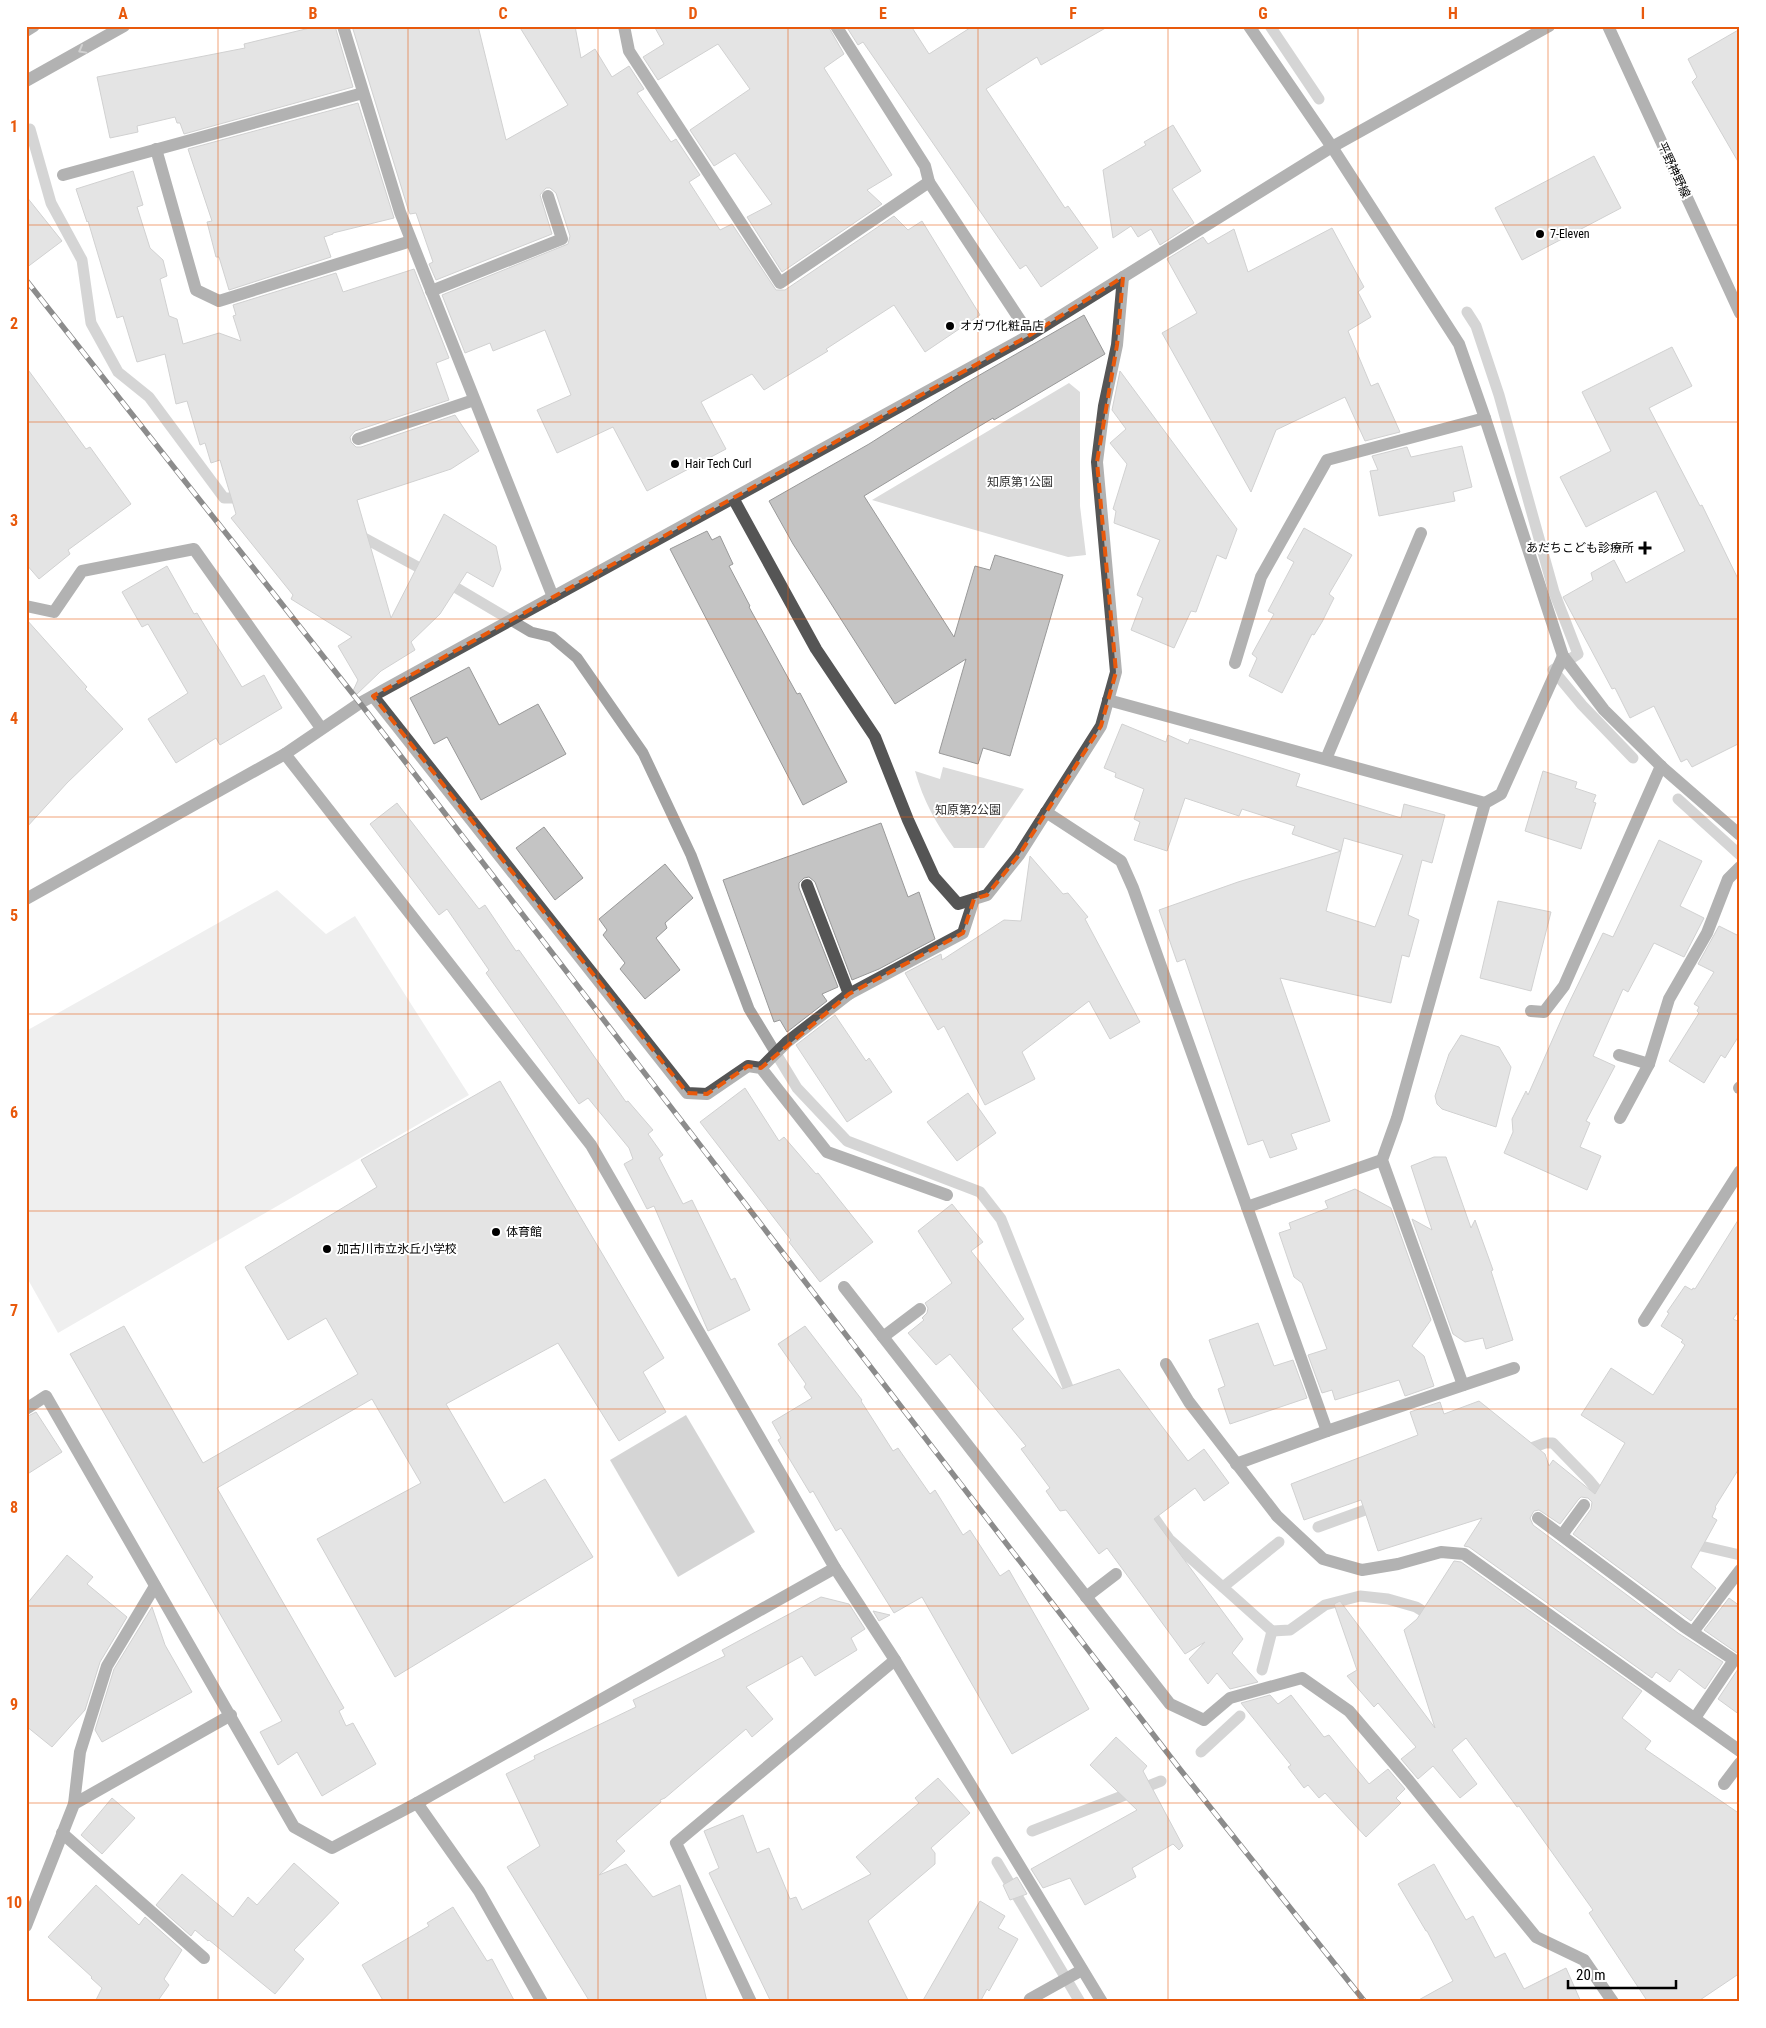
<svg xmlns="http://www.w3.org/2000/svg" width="1766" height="2028" font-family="'Roboto Condensed','Noto Sans JP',sans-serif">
<rect width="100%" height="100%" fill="#fff"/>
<g fill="#dcdcdc">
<polygon points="1069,383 1080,392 1080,506 1086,555 1068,557 872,500"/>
<path d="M943,767L1024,789L984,848H954C936,824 923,800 915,771L940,779Z"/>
<polygon points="277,890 326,934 355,916 469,1095 58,1333 26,1276 26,1031"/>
</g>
<polygon fill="#a3a3a3" points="686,1415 755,1532 678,1577 610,1460"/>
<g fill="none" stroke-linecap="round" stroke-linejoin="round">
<g stroke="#a3a3a3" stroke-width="11">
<polyline points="1270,26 1319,99"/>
<polyline points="30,129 51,203 82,260 91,323 118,372 149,397 224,498 245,498"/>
<polyline points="1467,312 1476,326 1499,395 1554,592 1578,654 1553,670 1582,705 1633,758"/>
<polyline points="355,533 429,573"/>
<polyline points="443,580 531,632 552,637 577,658 643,753 691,855 749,1009 797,1088 847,1141 980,1192 1001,1219 1073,1400"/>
<polyline points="1678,799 1740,855"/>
<polyline points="1523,1451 1545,1443 1553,1443 1588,1479 1607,1502"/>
<polyline points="1146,1506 1169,1539 1272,1631 1290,1630 1325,1605 1360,1596 1388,1599 1416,1607 1434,1618"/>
<polyline points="1318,1527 1379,1505"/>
<polyline points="1688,1543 1740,1555"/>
<polyline points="1223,1587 1279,1542"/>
<polyline points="1262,1670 1272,1631"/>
<polyline points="1201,1752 1240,1716"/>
<polyline points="1032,1831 1161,1781"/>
<polyline points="997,1862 1080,2002"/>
</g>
</g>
<g fill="#c4c4c4" stroke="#999">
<polygon points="318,26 335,26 353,87 184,134 180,123 177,123 175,117 137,126 138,132 110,138 97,77 245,48 244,44"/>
<polygon points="352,26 478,26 506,140 568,105 519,26 575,26 581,58 595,49 612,77 629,66 644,89 637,93 671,142 676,139 700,175 689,182 720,230 732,224 776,290 785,290 894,216 908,230 922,221 980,315 925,352 894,305 826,349 828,351 764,390 752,374 701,402 726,449 647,491 613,427 557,453 537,410 571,395 545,330 493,351 490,343 465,353 442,295 568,244 570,236 556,193 550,188 546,188 540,195 552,234 436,280 429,264 433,262 416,213 410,214 408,209"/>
<polygon points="654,26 828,26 844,54 824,68 892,175 867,190 882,204 782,272 747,217 772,204 735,153 714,166 690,130 750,89 718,44 658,80 643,57 664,44"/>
<polygon points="846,26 911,26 929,54 973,26 1109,26 1041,65 1037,57 986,89 1065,208 1068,206 1098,248 1041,287 1026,265 1020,269 863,42 858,45"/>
<polygon points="1740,29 1740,165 1692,82 1697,77 1688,59"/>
<polygon points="358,103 394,218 333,233 333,234 324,237 331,257 229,290 219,257 216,257 207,222 212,221 188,149"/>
<polygon points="1173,125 1201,171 1172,189 1194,223 1160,245 1151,229 1138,237 1131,226 1113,238 1103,170 1146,145 1144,142"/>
<polygon points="1594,156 1621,208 1522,260 1495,208"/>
<polygon points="133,171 143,205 137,207 150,248 163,260 167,276 160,279 169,316 177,319 183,344 219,333 241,341 233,316 236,315 233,305 336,273 343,292 414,269 449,358 436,363 449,400 355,431 350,437 351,442 356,447 361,447 455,415 479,451 451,469 357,500 391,618 444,514 496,546 501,569 493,587 467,572 440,614 411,642 415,650 381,671 357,694 353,691 358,680 338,646 352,637 291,599 293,595 231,518 236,514 220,460 211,463 205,443 200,445 187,401 176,404 165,354 137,362 123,316 117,318 88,221 87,222 76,189"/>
<polygon points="26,196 62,241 26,268"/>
<polygon points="1332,228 1364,287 1358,292 1371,317 1348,331 1371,386 1378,383 1400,432 1365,441 1345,397 1276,430 1251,492 1162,333 1197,313 1167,259 1203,237 1208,244 1234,229 1248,272"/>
<polygon points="1084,315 1105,354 994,420 993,418 864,496 954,637 975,566 990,570 995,555 1063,575 1010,756 983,748 978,764 939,753 966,659 895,704 793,544 769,501 869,444 964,384"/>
<polygon points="1672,347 1692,386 1649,408 1700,506 1702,505 1740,583 1740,743 1692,767 1687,759 1681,762 1654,706 1630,718 1615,688 1612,689 1563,597 1593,580 1591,573 1614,560 1626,583 1685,551 1656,491 1586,527 1560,477 1611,451 1582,392"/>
<polygon points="26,367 86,449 90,447 131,504 68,550 70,554 39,579 26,564"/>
<polygon points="1120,371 1237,529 1226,559 1217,555 1196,612 1191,611 1174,648 1131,630 1143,598 1137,595 1160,540 1114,523 1116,511 1113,509 1127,464 1110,443 1126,429 1112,410"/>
<polygon points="1462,446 1472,487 1453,492 1455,501 1379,516 1370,471 1378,470 1372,456 1407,447 1411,457"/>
<polygon points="1304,528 1352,555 1329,594 1334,598 1322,622 1314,635 1312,634 1282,693 1249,676 1257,658 1252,654 1274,614 1268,611 1294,562 1287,558"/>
<polygon points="707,531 712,540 720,536 733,564 729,566 750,606 749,607 797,694 800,693 847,782 803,805 670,549"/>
<polygon points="167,566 194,614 197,613 242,687 264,675 282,708 220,745 216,738 176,763 148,719 188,693 148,624 142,627 122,592"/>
<polygon points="26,619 87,687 85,689 123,729 67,783 26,828"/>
<polygon points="469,667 499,725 538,704 566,754 481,800 447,737 434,744 410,698"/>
<polygon points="1122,724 1166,742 1168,735 1188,744 1190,739 1300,774 1296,786 1401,818 1404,804 1445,815 1432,863 1422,860 1408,915 1419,920 1409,957 1402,955 1391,1003 1280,978 1330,1121 1291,1134 1297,1149 1270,1158 1263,1140 1248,1145 1185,959 1177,962 1159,910 1238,882 1341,851 1326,911 1375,927 1403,855 1344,838 1341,851 1292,834 1295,826 1242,809 1239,816 1185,798 1167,851 1134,840 1140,822 1134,819 1144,789 1115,777 1116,773 1104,768"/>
<polygon points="1543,771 1577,782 1575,788 1596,795 1593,802 1596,803 1581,849 1525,831"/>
<polygon points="397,803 479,909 485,905 516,951 519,950 559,1006 626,1102 628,1101 653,1130 648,1134 663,1155 659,1158 683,1204 692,1200 731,1280 735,1278 750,1310 708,1331 654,1206 647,1209 624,1164 633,1159 629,1148 588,1098 579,1104 486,973 489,970 447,909 439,915 370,824"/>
<polygon points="881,823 908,897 919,892 935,939 879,969 852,980 815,882 809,877 804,878 799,883 799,888 838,987 822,994 827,1001 787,1032 780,1020 774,1022 723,880"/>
<polygon points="544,827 583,878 555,900 516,848"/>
<polygon points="1659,840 1702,861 1680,906 1704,918 1684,957 1654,943 1628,992 1623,989 1593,1056 1615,1066 1586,1121 1590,1123 1580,1147 1601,1156 1587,1190 1504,1153 1513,1132 1512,1119 1526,1091 1528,1095 1566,1009 1603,933 1613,937"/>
<polygon points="1030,856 1063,894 1068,893 1088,917 1085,919 1140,1022 1110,1039 1089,1001 1022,1052 1035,1079 985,1105 944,1026 938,1030 905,973 941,954 942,960 1004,920 1021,921"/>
<polygon points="665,864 693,898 665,923 667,928 656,938 680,970 645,999 620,969 625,963 603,935 607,930 599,919"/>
<polygon points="1498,901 1551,912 1531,991 1480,978"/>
<polygon points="1719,926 1737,935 1740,931 1740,1034 1725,1058 1721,1055 1704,1083 1669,1061 1699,1013 1697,1011 1699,1007 1694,1004 1714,972 1698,964"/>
<polygon points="835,1015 866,1061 869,1058 892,1092 847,1122 796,1045"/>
<polygon points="1461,1035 1499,1047 1511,1067 1496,1127 1442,1109 1437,1104 1435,1096 1449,1054"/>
<polygon points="500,1081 664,1358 643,1372 666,1412 619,1441 558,1343 446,1404 504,1503 545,1479 593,1557 395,1677 317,1539 421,1483 372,1399 217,1488 344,1708 339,1711 346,1726 353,1723 376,1764 322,1796 297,1752 278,1765 260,1732 282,1721 70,1354 124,1326 203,1463 358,1374 326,1318 288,1340 245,1267 377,1187 361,1160"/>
<polygon points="745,1088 779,1141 784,1137 816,1174 818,1173 873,1242 820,1282 789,1242 791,1240 700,1122"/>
<polygon points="968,1093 996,1133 957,1161 927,1122"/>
<polygon points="1434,1157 1446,1157 1471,1228 1475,1220 1493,1270 1491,1271 1513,1340 1486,1349 1483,1338 1465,1342 1453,1334 1412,1219 1432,1230 1411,1166"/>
<polygon points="1355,1189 1391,1208 1431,1320 1412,1346 1424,1356 1434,1386 1405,1396 1399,1380 1335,1400 1332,1390 1322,1393 1308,1355 1327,1349 1302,1283 1294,1277 1279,1233 1291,1229 1289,1223 1328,1208 1325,1201"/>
<polygon points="952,1204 983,1242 971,1251 1024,1319 1012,1329 1062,1389 1119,1369 1188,1461 1204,1449 1229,1483 1204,1501 1195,1488 1154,1519 1243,1639 1232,1653 1258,1682 1230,1689 1217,1673 1208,1684 1189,1659 1205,1642 1185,1654 1107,1548 1099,1554 1066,1510 1060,1511 1046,1491 1050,1488 1021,1449 1026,1446 950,1354 936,1365 908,1333 924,1320 922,1318 927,1313 928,1308 925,1303 952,1283 918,1231"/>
<polygon points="1740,1217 1740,1309 1733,1319 1740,1322 1740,1467 1715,1507 1716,1508 1712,1517 1717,1520 1691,1567 1716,1588 1691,1621 1573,1534 1591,1509 1592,1502 1588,1498 1581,1497 1578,1500 1560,1524 1539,1510 1534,1511 1530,1518 1533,1525 1678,1633 1723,1662 1705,1689 1679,1669 1670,1682 1656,1672 1652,1678 1469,1547 1464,1546 1482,1518 1378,1551 1361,1500 1304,1520 1291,1484 1418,1435 1410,1412 1440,1402 1444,1414 1479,1401 1545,1454 1549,1466 1553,1460 1595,1494 1625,1443 1581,1415 1611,1368 1653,1395 1685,1345 1681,1342 1683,1340 1661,1326 1669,1313 1667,1312 1685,1286 1692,1290 1693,1288 1695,1289"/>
<polygon points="1258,1323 1274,1366 1293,1360 1307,1398 1230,1424 1218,1389 1225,1386 1209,1340"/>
<polygon points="805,1326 862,1400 861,1401 893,1451 898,1448 930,1494 935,1490 963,1535 970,1530 1000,1576 1009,1570 1089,1709 1012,1754 922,1597 894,1613 841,1528 836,1531 813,1491 810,1493 778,1440 781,1438 772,1422 812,1398 804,1387 806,1384 778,1344"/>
<polygon points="36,1412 62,1452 26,1475 26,1417"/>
<polygon points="67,1555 93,1577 87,1584 127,1617 100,1662 85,1710 52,1747 26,1726 26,1605"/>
<polygon points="1454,1561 1461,1562 1642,1691 1622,1718 1651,1741 1645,1749 1740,1814 1740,1973 1697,2002 1648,2002 1589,1913 1593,1910 1519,1806 1517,1807 1466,1738 1452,1750 1477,1784 1460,1798 1433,1766 1418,1779 1401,1759 1416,1747 1378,1703 1374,1707 1347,1676 1357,1670 1334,1604 1340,1601 1435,1728 1404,1630 1417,1619"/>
<polygon points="821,1597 849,1604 865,1629 851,1638 857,1650 815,1676 802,1656 746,1687 773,1719 752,1737 746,1729 665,1798 660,1800 661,1802 616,1841 625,1851 599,1875 626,1864 653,1897 680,1885 707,2002 590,2002 507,1867 540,1846 506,1774 535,1759 534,1756 636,1707 633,1700 725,1656 722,1650"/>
<polygon points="1729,1598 1740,1606 1740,1655 1704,1630"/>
<polygon points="152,1607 165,1645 192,1692 102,1742 95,1730 114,1669"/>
<polygon points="873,1611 890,1615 879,1621"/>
<polygon points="1740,1666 1740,1715 1718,1699"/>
<polygon points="1270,1695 1278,1704 1291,1695 1324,1737 1329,1735 1369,1784 1388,1769 1405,1789 1396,1798 1401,1803 1366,1837 1325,1793 1319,1798 1308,1785 1304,1788 1288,1767 1291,1765 1241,1703"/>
<polygon points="1116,1737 1147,1766 1143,1771 1183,1846 1179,1850 1173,1844 1132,1868 1136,1877 1085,1905 1070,1878 1043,1888 1031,1869 1137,1810 1090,1765"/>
<polygon points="938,1778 970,1813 931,1848 935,1853 935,1864 868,1921 909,2002 771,2002 709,1873 719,1868 704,1831 743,1815 757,1853 769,1848 790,1899 796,1897 802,1910 871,1874 856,1857 919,1803 915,1798"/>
<polygon points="112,1798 135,1818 102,1854 81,1835"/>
<polygon points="294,1863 339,1903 294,1950 304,1959 275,1994 209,1940 208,1941 195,1930 191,1936 156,1905 182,1874 233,1917 248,1897 257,1905"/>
<polygon points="1434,1864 1466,1920 1473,1916 1495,1958 1505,1953 1524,1989 1566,1968 1581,2002 1415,2002 1453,1981 1427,1931 1426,1931 1398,1884"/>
<polygon points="1017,1877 1027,1894 1010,1900 1003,1885"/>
<polygon points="96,1885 139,1925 145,1917 182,1950 164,1979 169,1985 157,2002 95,2002 102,1988 91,1978 92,1977 48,1937"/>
<polygon points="980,1901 1005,1916 998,1928 1018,1939 989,1991 987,1989 980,2002 922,2002"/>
<polygon points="453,1907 487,1961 492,1959 515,2002 384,2002 362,1965 429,1926 427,1923"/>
</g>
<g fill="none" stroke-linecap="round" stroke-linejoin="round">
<g stroke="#555" stroke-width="12">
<polyline points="343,26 400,212 553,597"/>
<polyline points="624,26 629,51 780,283 929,182 1030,335"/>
<polyline points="836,26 925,166 929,182"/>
<polyline points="1249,26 1332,147 1459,344 1485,418 1563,656 1604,710 1663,768 1740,835"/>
<polyline points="1608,26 1740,313"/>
<polyline points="26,31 34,26"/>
<polyline points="26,81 124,26"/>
<polyline points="156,149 196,290 219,301 411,241"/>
<polyline points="63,175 363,93"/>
<polyline points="431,291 562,239 548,196"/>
<polyline points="358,439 474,400"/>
<polyline points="733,498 816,649 875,737 908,820 934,877 958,904 987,895 1019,855 1101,726 1116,672 1097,462 1104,406 1117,345 1123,277"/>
<polyline points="26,606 54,612 82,571 194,549 321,728"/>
<polyline points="1235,663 1261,577 1327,460 1485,418"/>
<polyline points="373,696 687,1093 707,1094 748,1066 761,1068 827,1152 947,1195"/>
<polyline points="1108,700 1485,803"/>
<polyline points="285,754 591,1145 835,1568 895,1660 1102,2002"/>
<polyline points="1326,759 1421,533"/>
<polyline points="1046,812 1121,861 1133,888 1327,1431"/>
<polyline points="807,885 849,994"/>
<polyline points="26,899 285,754 360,703 1030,335 1332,147 1549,26"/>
<polyline points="1531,1011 1544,1012 1564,986 1661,766"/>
<polyline points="1619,1055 1649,1064"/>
<polyline points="761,1068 787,1042 849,994 963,933 974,899"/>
<polyline points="1739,1088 1740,1087"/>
<polyline points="1620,1118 1649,1064 1669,999 1707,933 1728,879 1740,867"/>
<polyline points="1247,1207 1382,1160"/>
<polyline points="844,1287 1170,1704 1204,1720 1230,1698 1302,1678 1349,1711 1409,1781 1536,1937 1584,1960 1613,2002"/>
<polyline points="1644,1321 1740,1171"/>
<polyline points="883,1337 920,1309"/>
<polyline points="1166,1364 1189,1402 1277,1516 1323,1559 1362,1570 1398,1564 1441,1552 1464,1554 1740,1751"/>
<polyline points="1463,1385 1382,1160 1397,1118 1485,803 1501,794 1563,656"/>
<polyline points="26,1409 46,1396 294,1827 332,1848 417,1803 835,1568"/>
<polyline points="1236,1464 1327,1431 1514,1368"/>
<polyline points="1538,1518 1683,1626 1734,1660 1695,1718"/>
<polyline points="1562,1535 1584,1505"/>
<polyline points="1086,1597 1116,1574"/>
<polyline points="1693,1632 1740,1570"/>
<polyline points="1724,1784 1740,1763"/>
<polyline points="417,1803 479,1891 542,2002"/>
<polyline points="74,1804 80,1752 107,1666 155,1586"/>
<polyline points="62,1833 204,1958"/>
<polyline points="26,1926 74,1804 231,1715"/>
<polyline points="751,2002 676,1843 895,1660"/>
<polyline points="1029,2002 1030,1999 1082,1970"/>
</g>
<defs>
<polyline id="rail" points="26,280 360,703 1179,1768 1365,2002"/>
</defs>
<use href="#rail" stroke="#000" stroke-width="5.5"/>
<use href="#rail" stroke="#fff" stroke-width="4" stroke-dasharray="11" stroke-linecap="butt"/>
</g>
<defs><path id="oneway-chevron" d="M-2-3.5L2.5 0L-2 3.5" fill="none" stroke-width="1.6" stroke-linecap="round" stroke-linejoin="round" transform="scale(1.25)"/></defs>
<use stroke="#999" href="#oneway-chevron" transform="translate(82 50) rotate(151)"/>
<path d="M0 0H1766V2028H0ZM1123,277L1117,345L1097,462L1116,672L1101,726L1019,855L987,895L974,899L963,933L849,994L761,1068L748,1066L707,1094L687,1093L373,696L1030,335Z" fill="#fff" fill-opacity=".55" fill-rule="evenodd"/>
<path fill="none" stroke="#e8590c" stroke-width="4" stroke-dasharray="10 6" stroke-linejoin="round" d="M1123,277L1117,345L1097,462L1116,672L1101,726L1019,855L987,895L974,899L963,933L849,994L761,1068L748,1066L707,1094L687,1093L373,696L1030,335Z"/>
<path fill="none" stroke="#e8590c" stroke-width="1" stroke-opacity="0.55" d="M218,26V2002M408,26V2002M598,26V2002M788,26V2002M978,26V2002M1168,26V2002M1358,26V2002M1548,26V2002M26,225H1740M26,422H1740M26,619H1740M26,817H1740M26,1014H1740M26,1211H1740M26,1409H1740M26,1606H1740M26,1803H1740"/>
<g fill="#000" stroke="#fff" stroke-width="2">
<circle cx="1540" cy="234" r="5"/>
<circle cx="950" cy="326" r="5"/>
<circle cx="675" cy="464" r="5"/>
<path d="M1642.5 540.5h5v5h5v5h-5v5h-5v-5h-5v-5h5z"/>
<circle cx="496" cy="1232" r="5"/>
<circle cx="327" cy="1249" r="5"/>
</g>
<g text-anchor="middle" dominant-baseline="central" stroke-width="4" stroke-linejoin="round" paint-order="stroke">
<g font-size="12" fill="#000" stroke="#fff">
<text transform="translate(1674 170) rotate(65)">平野神野線</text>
</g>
<g font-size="12" fill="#000" stroke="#fff" text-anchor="start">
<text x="1550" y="234">7-Eleven</text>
<text x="960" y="326">オガワ化粧品店</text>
<text x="685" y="464">Hair Tech Curl</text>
<text x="1634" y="548" text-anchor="end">あだちこども診療所</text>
<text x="506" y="1232">体育館</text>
<text x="337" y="1249">加古川市立氷丘小学校</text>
</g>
<g font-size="12" fill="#333" stroke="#fff">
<text x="1020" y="482">知原第1公園</text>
<text x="968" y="810">知原第2公園</text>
</g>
</g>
<rect width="1766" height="2028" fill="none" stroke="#ffffff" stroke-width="55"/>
<path d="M1568 1980v8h108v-8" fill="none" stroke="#000000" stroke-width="2.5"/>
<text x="1576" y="1980" font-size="15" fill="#000000" stroke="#ffffff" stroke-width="4" paint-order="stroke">20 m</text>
<rect x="28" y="28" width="1710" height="1972" fill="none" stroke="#e8590c" stroke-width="2"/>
<g font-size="16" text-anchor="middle" font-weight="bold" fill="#e8590c">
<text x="123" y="19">A</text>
<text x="313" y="19">B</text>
<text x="503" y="19">C</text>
<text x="693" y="19">D</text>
<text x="883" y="19">E</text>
<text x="1073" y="19">F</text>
<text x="1263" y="19">G</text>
<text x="1453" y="19">H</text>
<text x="1643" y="19">I</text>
<text x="14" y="132">1</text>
<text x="14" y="329">2</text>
<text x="14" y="526">3</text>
<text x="14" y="724">4</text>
<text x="14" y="921">5</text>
<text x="14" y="1118">6</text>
<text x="14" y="1316">7</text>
<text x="14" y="1513">8</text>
<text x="14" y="1710">9</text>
<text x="14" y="1908">10</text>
</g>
</svg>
